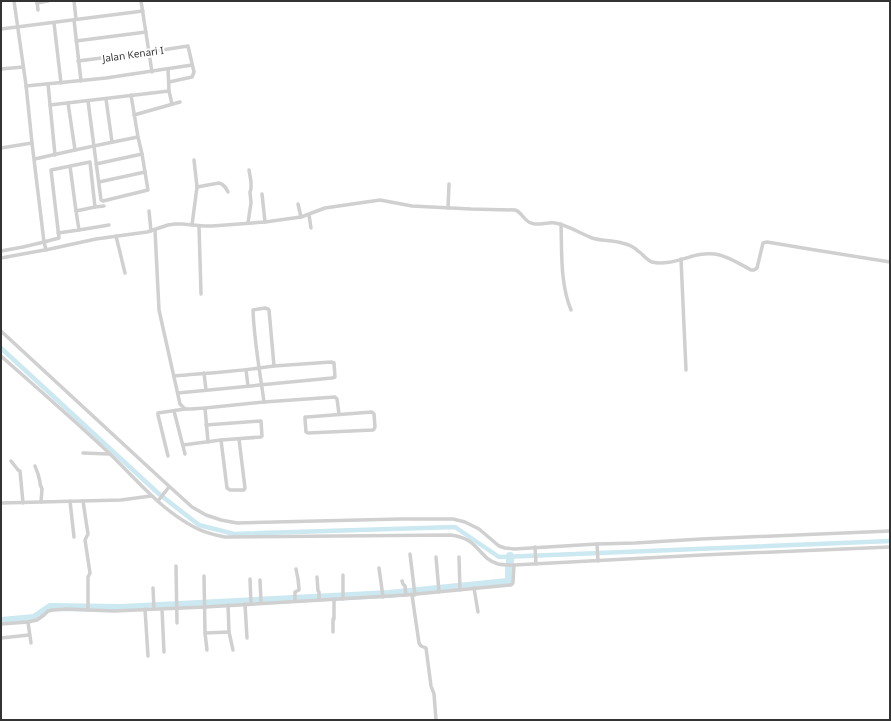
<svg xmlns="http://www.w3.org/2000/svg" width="891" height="721" font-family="'Noto Sans',sans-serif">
<rect width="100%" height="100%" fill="#fff"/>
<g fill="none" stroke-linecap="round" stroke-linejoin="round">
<polyline stroke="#cce8f1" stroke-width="4.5" points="1,348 159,494 199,525 234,534 455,527 499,557 890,541"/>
<g stroke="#cce8f1" stroke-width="8">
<polyline points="510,561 510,556"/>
<polyline points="1,621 34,618 50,607 121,608 389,594 507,582 509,580 509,569"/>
</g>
<g stroke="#d0d0d0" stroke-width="3.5">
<polyline points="74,1 76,19"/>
<polyline points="141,1 152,72"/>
<polyline points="37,2 38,10"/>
<polyline points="37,3 48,1"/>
<polyline points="74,20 81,81"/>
<polyline points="54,23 61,83"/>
<polyline points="1,29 143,11"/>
<polyline points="76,41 146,32"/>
<polyline points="78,61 149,52 188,46 194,72 192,77 169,82"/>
<polyline points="1,69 23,67"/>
<polyline points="168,69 169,91 172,104"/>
<polyline points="48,84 55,155"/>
<polyline points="26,86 106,78 192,65"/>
<polyline points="106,99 112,142"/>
<polyline points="88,101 101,200 103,201 148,190 142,154 138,137 131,95"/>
<polyline points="68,103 75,150"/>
<polyline points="50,105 169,91"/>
<polyline points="134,115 180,102"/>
<polyline points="1,148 32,143"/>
<path d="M35,159C69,151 103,144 138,137"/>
<polyline points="96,164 142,154"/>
<polyline points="99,182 145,172"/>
<path d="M197,187L219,183C224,184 226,188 228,192"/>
<polyline points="262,194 265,222"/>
<polyline points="298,204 301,217"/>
<polyline points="95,207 104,206"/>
<polyline points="448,208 449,184"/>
<polyline points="149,211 151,231"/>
<polyline points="309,215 311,228"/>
<path d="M248,223L251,203L250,192C253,186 250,177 249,170"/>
<path d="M561,224C562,253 560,283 571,310"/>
<polyline points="192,225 197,187 194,160"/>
<polyline points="199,226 201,294"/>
<polyline points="79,230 109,225"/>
<polyline points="155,230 159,310 180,404 185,409 191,409 205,408 264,402"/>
<polyline points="58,233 79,230 76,211"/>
<polyline points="116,236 125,273"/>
<polyline points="46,250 44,242 59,238 51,170 90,162 95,207 76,211 70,166"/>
<polyline points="1,251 23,247 44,242 32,143 26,85 14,1"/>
<path d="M1,258L50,249L96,239L147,232L168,225L175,224H182L204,226H212L265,222L301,217L325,208L380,200L412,206L471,209L515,210C522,212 524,221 531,223C537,226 547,222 555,223C568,225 579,233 592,238C601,241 612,240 622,243C627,244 634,247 638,251C643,254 646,260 652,262C674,267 693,251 715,254C728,256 740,264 751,270H754L757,268L763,243L767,242L809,249L890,262"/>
<polyline points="681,259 686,370"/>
<polyline points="1,331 159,477 192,507 206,515 221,520 237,523 401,519 453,519 465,522 479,529 499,546 505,548 514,549 597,544 635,543 701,539 890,531"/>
<path d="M1,356C37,388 74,420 109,453C136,479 160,509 194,527C203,532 214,535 225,537L451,535C458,536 463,537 469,541C480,548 484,560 498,564C503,565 509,565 514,565L702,555L890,547"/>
<polyline points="246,370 248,386"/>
<polyline points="204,373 206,390"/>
<path d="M174,376C208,373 241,371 274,366L269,310L268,309L265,308L253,310C254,341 260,372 264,402L335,397L337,399L339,414"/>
<polyline points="178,393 332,378 335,377 334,363 331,362 274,366"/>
<polyline points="205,408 208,442"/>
<polyline points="174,411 185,454"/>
<polygon points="372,412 374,414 375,427 374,429 373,430 308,433 306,432 305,419 305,417 307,417"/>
<polyline points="221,440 227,488 230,490 244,490 245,488 239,439"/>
<polyline points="183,445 221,440 261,437 262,436 261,421 206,425"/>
<polyline points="83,453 109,454"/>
<polyline points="168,456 158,415 158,413 185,409"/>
<polyline points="11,461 18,470 20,471 23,503"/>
<polyline points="35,466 38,474 40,482"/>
<polyline points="40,484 42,489 41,502"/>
<polyline points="70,501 74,537"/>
<polyline points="83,501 88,534 85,540 90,573 88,577 88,610"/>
<polyline points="158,501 169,487"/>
<polyline points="1,503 121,500 151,496"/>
<polyline points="597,544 598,561"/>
<polyline points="535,547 536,564"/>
<polyline points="410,554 415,595"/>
<polyline points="436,557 439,592"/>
<polyline points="459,557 460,590"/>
<polyline points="176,566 177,623"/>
<polyline points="379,568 383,597"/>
<polyline points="204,576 205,633 207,650"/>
<polyline points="317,577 318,591 319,592 319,600"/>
<polyline points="250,579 251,604"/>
<polyline points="260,580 261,603"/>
<polyline points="402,581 403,584 405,586 406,595"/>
<polyline points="153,588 154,609"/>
<polyline points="474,588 478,612"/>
<polyline points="412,595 419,643 421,646 426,648 431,686 434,694 436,720"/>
<polyline points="343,599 343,575"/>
<polyline points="295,601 295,592 299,590 299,589 298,579 296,569"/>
<polyline points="245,604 247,638"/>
<polyline points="228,605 229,632 233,650"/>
<polyline points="145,609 148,656"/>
<polyline points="162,609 164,652"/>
<polyline points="28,622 31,643"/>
<polyline points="1,624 28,622 37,620 44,615 48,611 53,610 67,609 88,610 114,611 205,607 406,595 511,585 513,583 514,565"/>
<polyline points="333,632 333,619 334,619 334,599"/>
<polyline points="205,633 229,632"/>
<polyline points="1,638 29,635"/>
</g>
</g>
<g text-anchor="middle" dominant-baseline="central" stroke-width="4" stroke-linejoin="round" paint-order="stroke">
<g font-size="10" fill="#333" stroke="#fff">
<text transform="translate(133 54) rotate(-8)">Jalan Kenari I</text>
</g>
</g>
<rect width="891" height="721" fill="none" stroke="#333333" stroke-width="4"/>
</svg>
